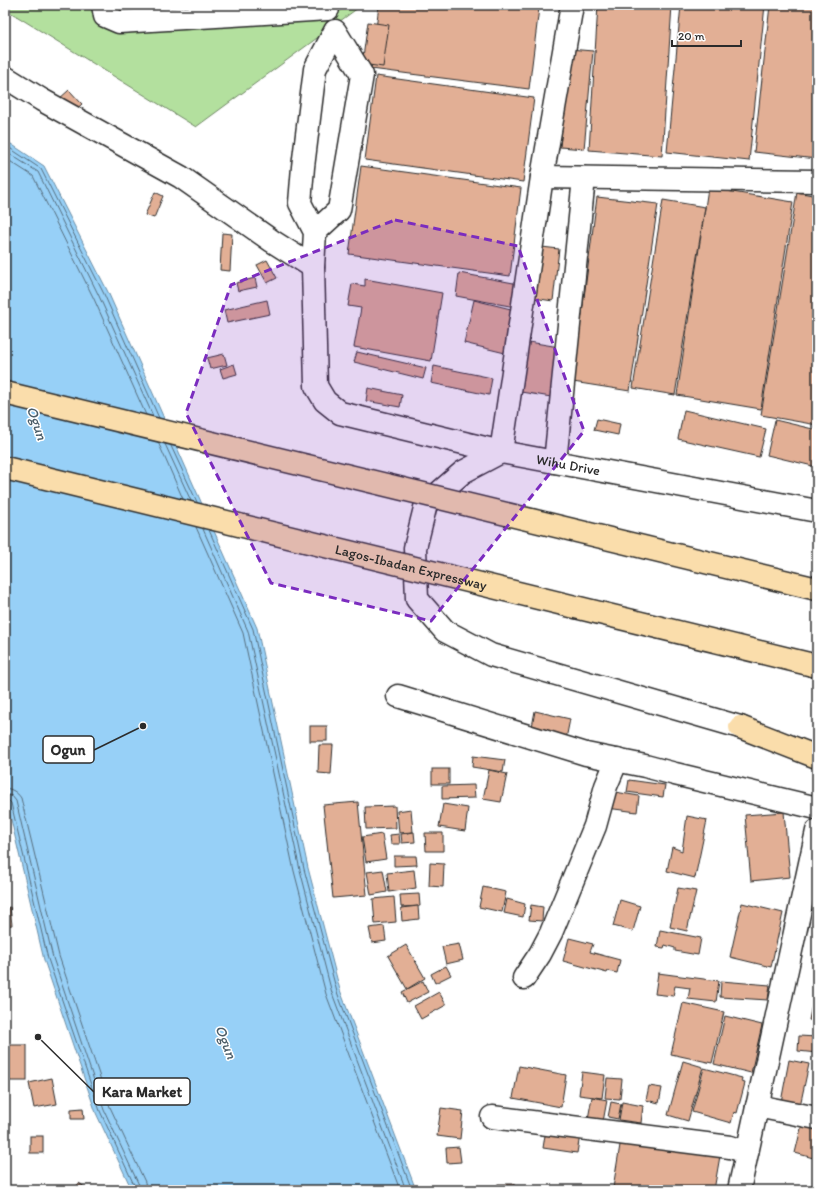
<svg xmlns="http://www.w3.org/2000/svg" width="822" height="1195" font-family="Itim,sans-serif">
<rect width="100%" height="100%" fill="#fff"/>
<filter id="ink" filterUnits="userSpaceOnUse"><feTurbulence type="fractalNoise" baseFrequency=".025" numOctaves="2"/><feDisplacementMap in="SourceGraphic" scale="8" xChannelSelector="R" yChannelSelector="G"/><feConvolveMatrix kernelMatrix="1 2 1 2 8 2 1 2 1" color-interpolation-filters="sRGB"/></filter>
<g filter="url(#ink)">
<polygon fill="#b3e09e" stroke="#6f8664" points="5,5 362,5 196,127 5,9"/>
<polygon fill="#97d0f7" stroke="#6c8ea5" points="5,140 44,166 108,292 257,628 308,868 340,990 416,1190 132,1190 96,1113 44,960 5,794"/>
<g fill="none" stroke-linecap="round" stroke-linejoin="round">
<g stroke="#566d7d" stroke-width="1">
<polyline points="5,145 41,169 104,294 159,418"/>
<polyline points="5,151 38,172 99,296 153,416"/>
<polyline points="5,158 33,176 94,299 146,415"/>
<polyline points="158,442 183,499"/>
<polyline points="165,444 191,501"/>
<polyline points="171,446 197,502"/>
<polyline points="196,527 243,633 294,871 326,994 400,1190"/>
<polyline points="203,529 248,631 300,870 332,993 406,1190"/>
<polyline points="209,530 253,629 304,869 337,992 412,1190"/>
<path d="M5,788C12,789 17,792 21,798L59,956L110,1107L145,1182L146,1190"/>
<polyline points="5,794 12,796 16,801 53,958 104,1110 139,1185 140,1190"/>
<polyline points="5,799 8,800 11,803 48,959 100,1111 135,1187 135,1190"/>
</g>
</g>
<g fill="#e2af95" stroke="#2b2b2b">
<polygon points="379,5 516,5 539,8 529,89 371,69"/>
<polygon points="598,5 672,5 662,156 589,150"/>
<polygon points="681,5 765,5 749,161 667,152"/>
<polygon points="770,5 817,5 817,159 754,152"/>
<polygon points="368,22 389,25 383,67 362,64"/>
<polygon points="569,49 593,51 584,149 560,147"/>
<polygon points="376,76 534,98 523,182 365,160"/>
<polygon points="69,90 82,104 72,113 59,99"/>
<polygon points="361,166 521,188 510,276 349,254"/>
<polygon points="708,188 793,202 761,409 677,395"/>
<polygon points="155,192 163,196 154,218 145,215"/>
<polygon points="797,192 817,196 817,425 761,415"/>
<polygon points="597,197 658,204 630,391 573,382"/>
<polygon points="663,200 705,207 675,395 633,388"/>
<polygon points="222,233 232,234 230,271 220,270"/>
<polygon points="533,246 559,249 553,301 527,297"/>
<polygon points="267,260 277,278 267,283 257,265"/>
<polygon points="459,273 519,284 515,307 456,296"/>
<polygon points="255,278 257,287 238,291 236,283"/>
<polygon points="365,279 442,293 431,361 354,347 361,308 348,306 352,284 365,286"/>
<polygon points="267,300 270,314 227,323 224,310"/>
<polygon points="474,300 515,310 505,353 464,343"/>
<polygon points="523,341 559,347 551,397 515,391"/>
<polygon points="357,352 426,368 423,379 354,362"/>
<polygon points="224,354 227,365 210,369 207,358"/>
<polygon points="234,364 237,374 223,378 220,369"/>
<polygon points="434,366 492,378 489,395 431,383"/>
<polygon points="368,388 402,395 400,407 366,401"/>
<polygon points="684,410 766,429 759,457 678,439"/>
<polygon points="597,419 620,424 618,435 594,430"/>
<polygon points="775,420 817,430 817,467 767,455"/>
<polygon points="535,711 570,719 566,739 531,732"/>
<rect x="310" y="726" width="17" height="15"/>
<polygon points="319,745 333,745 331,774 318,773"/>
<polygon points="473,756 505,760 503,772 472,767"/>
<rect x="432" y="769" width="17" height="15"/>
<polygon points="489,770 507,774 501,802 483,799"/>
<polygon points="629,780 665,785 663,797 627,792"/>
<polygon points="474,785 475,798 442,799 442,786"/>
<polygon points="609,791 639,796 637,812 607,808"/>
<polygon points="358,802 367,895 333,898 323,805"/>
<polygon points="443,804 468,808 465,831 439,827"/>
<polygon points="395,806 396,828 366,829 365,807"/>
<polygon points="411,809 413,832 399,833 397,811"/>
<polygon points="784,812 790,877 751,881 745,815"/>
<polygon points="687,816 707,820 695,878 667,871 672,847 682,851"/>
<polygon points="414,832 415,842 402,843 401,834"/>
<polygon points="425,833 443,833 443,851 426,851"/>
<polygon points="382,834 386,859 366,862 362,837"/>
<polygon points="399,834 400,844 391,844 390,835"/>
<polygon points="394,856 416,856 417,865 394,866"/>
<polygon points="430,863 444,864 443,887 429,886"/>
<polygon points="383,870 387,892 371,895 367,872"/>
<polygon points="414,870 416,888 389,892 387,873"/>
<polygon points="483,887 506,892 502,912 479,907"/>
<polygon points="678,888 696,891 687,931 670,927"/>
<polygon points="419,894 420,906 401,907 400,895"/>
<polygon points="394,897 396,922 375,924 373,899"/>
<polygon points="507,899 525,904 523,917 504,913"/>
<polygon points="620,900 640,906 633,931 613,926"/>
<polygon points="742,903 783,913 771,967 730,957"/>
<polygon points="531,905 543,907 542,921 529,920"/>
<polygon points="418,906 419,919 402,921 401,908"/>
<polygon points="10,907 12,925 5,926 5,908"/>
<polygon points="384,926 386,941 372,943 369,928"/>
<polygon points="660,930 701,938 698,955 675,951 675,948 665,945 664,948 657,947"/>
<polygon points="569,938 593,944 590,952 620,960 617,973 608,971 607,973 563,961"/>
<polygon points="459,944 463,960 446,964 442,947"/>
<polygon points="406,945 425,978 407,989 388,956"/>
<polygon points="446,966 451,975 435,983 431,974"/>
<polygon points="658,973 719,981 716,1002 688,999 690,988 675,986 673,996 655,994"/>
<polygon points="423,981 428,992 407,1003 402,992"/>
<polygon points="721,981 770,985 768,1000 720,997"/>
<polygon points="816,984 817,984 817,1021 809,1020"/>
<polygon points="439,992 446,1005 421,1019 414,1006"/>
<polygon points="683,1003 724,1012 712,1063 671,1054"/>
<polygon points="725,1016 762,1025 751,1073 714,1064"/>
<polygon points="799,1036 817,1037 817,1053 798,1051"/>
<rect x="5" y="1045" width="22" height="36"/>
<polygon points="789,1060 809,1064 800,1106 781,1102"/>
<polygon points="683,1061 703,1067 688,1121 668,1115"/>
<polygon points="519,1066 566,1075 561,1107 513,1098"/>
<polygon points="704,1068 742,1078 741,1082 745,1083 737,1113 734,1112 731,1123 692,1112"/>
<polygon points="582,1072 605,1075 602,1098 579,1095"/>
<polygon points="52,1078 57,1104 34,1108 29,1083"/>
<polygon points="607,1078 622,1079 620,1099 605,1098"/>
<polygon points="649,1086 662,1088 659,1103 646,1100"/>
<polygon points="592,1097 607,1100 603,1122 588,1119"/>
<polygon points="611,1102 621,1104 618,1119 608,1117"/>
<polygon points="622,1102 643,1106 641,1123 619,1120"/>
<polygon points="83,1108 84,1119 71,1119 71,1109"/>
<polygon points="441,1108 463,1111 460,1139 437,1136"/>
<polygon points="803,1120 817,1123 817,1159 795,1153"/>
<polygon points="546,1129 580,1135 577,1153 543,1148"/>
<rect x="30" y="1136" width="13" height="17"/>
<polygon points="621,1139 720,1156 714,1190 628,1190 613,1188"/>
<polygon points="459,1147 461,1162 447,1163 446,1148"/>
<polygon points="79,1183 86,1188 84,1190 74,1190"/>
<rect x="498" y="1184" width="17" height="6"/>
</g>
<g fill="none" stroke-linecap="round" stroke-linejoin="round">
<defs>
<g id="minor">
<polyline points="103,5 105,16 119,22 328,9"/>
<polyline points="572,5 542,177 501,452 463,472 426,504 415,548 417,599 445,631 491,655 740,727"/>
<path id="s1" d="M5,77L42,100L181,177L272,241L313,267L316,386L325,401L340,413L501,452L817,511"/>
<polyline points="542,177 817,181"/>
<polyline points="313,267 315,232 300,203 303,167 315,69 335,31 362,75 339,210 315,232"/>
<polyline points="555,462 584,178"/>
<polyline points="398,696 586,754 645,766 675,774 817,808"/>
<polyline points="524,978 540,954 551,933 595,826 606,786 617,760"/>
<polyline points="757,1106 817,1118"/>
<polyline points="492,1117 730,1147 747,1152"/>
<polyline points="739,1190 817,831"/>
</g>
<polyline id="major" points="740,727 817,757"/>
</defs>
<use href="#minor" stroke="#2b2b2b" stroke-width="25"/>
<use href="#major" stroke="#2b2b2b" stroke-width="25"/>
<use href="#minor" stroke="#fff" stroke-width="22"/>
<use href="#major" stroke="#faddab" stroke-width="22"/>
<defs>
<g id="highway-bridge">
<polyline points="5,393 817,589"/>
<path id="s2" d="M5,468L817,666"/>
</g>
</defs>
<use href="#highway-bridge" stroke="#2b2b2b" stroke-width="25" stroke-linecap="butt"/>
<use href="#highway-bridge" stroke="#faddab" stroke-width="22"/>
</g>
</g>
<path fill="#7b2cbf" fill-opacity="0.2" stroke="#7b2cbf" stroke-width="3" stroke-dasharray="8 5" stroke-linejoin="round" d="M395,220L518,246L584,431L431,621L271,583L186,413L231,285Z"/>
<g text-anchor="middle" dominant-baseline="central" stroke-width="3" stroke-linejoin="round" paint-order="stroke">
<g font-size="14" fill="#2b2b2b" stroke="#fff">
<text stroke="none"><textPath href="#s1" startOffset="752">Wihu Drive</textPath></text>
<text stroke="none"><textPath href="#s2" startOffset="418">Lagos-Ibadan Expressway</textPath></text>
</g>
<g font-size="15" font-style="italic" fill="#4b5d68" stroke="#fff">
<text transform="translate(37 423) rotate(71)">Ogun</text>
<text transform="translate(226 1042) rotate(69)">Ogun</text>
</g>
</g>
<path fill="none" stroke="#2b2b2b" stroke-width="1.5" d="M143 726L94 750M38 1037L94 1092"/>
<g fill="#2b2b2b" stroke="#fff" stroke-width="1.5">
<circle cx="143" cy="726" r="4"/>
<circle cx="38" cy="1037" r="4"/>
</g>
<g fill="#fff" stroke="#2b2b2b" stroke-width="1.5">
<rect x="43" y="736" width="51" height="27" rx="4"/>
<rect x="94" y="1078" width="96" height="27" rx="4"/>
</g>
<g font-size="15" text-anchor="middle" font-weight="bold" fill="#2b2b2b">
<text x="68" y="755">Ogun</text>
<text x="142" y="1097">Kara Market</text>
</g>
<rect width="822" height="1195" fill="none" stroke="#fff" stroke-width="20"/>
<rect x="10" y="10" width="802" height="1175" fill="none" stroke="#2b2b2b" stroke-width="1.5" filter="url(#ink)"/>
<path d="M672 40v6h69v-6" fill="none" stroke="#2b2b2b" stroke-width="2"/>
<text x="678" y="40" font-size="12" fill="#2b2b2b" stroke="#ffffff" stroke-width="3" paint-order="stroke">20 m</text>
</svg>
